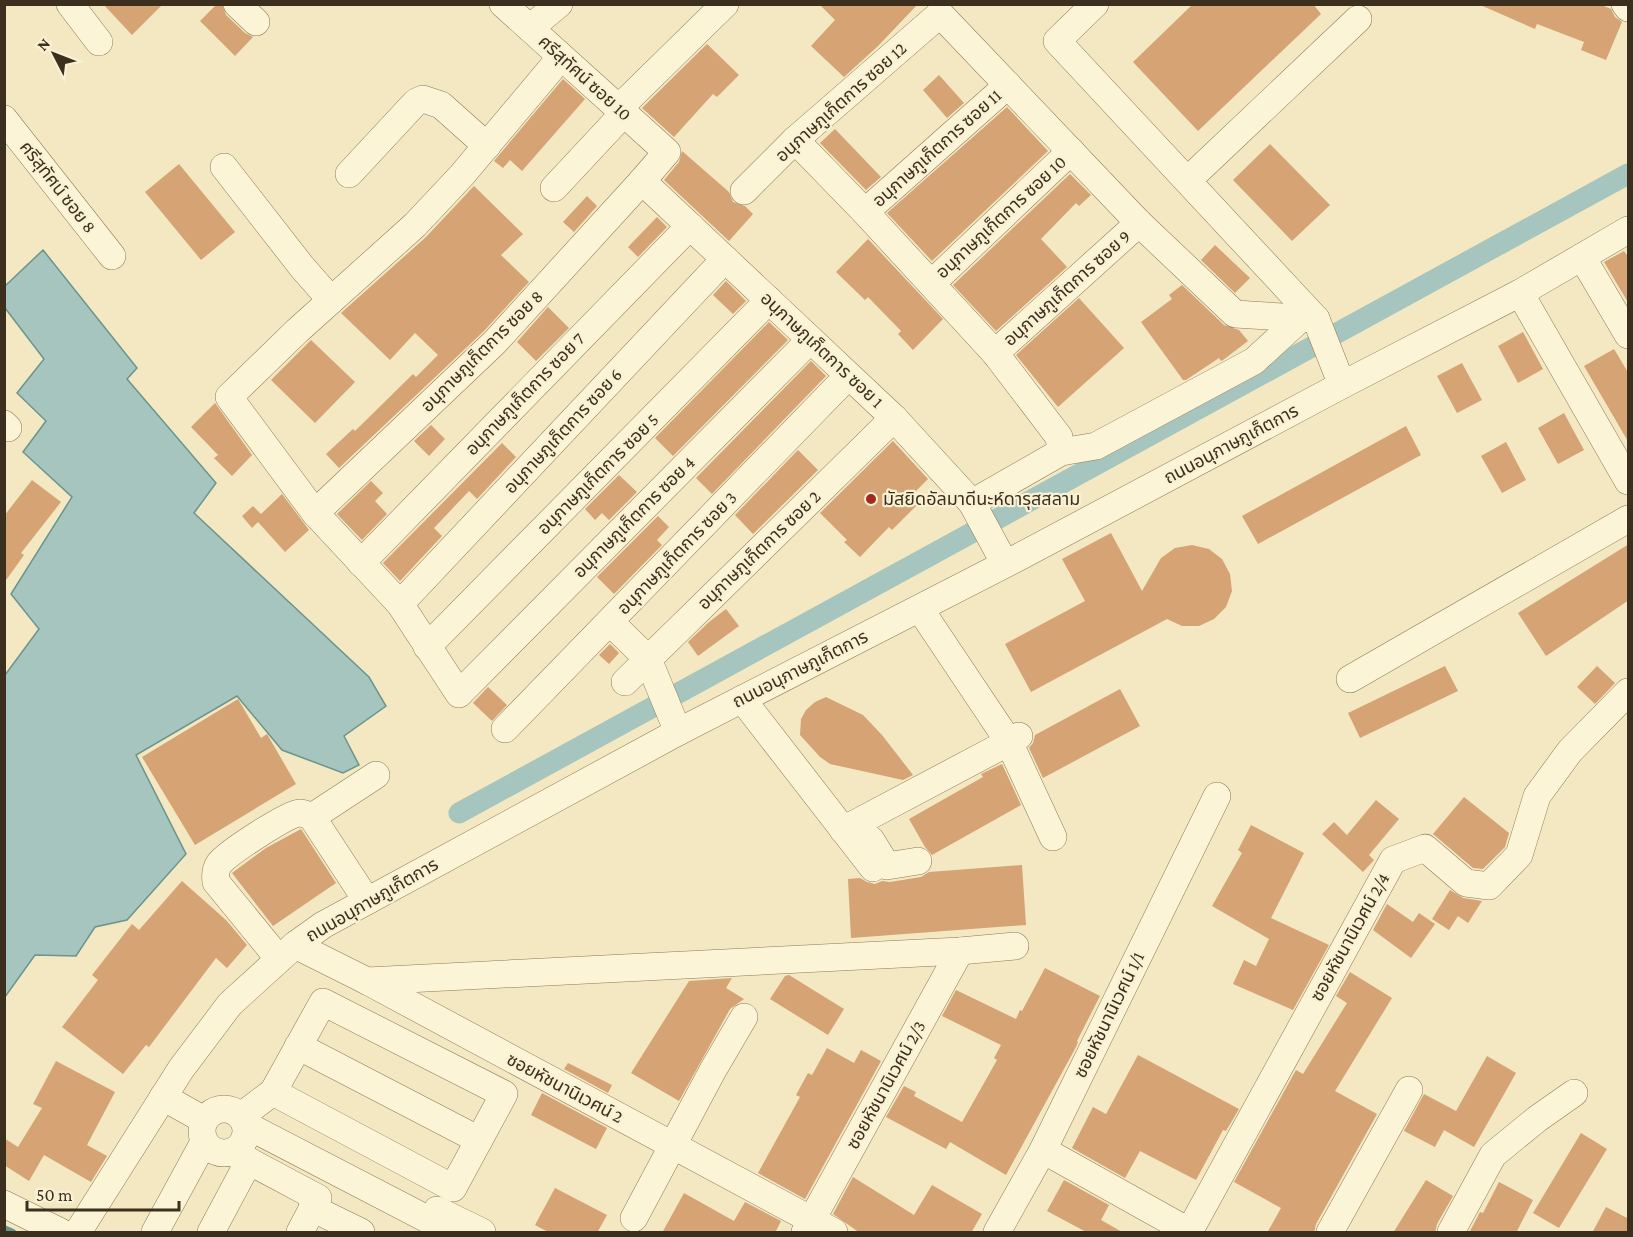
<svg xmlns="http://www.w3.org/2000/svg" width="1633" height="1237" font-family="'Crimson Pro','Noto Sans Thai',serif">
<rect width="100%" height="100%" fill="#f3e8c2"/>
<polygon fill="#a5c5be" stroke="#6a958d" stroke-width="1.5" points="43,250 137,368 127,379 216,483 194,513 369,677 386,706 344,736 359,765 343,773 282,750 237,696 136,755 186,854 127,920 95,927 76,956 35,955 5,997 5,675 39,629 11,594 72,497 23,452 46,421 17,393 44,359 5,308 5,286"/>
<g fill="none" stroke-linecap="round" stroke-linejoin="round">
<polyline stroke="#6a958d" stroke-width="6" points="4,1228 13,1232"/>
<polyline stroke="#a5c5be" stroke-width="21" points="459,813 1628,174"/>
</g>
<g fill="#d5a374">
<polygon points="103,4 163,4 132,35"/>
<polygon points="217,4 222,4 226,15 245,33 253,37 235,56 200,21"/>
<polygon points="819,4 918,4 878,46 844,77 811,46 835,20"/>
<polygon points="1193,4 1313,4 1321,14 1198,131 1133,62"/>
<polygon points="1478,4 1599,4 1611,9 1615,17 1622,22 1606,60 1581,50 1584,42 1537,24 1535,29"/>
<polygon points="707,44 739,75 717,97 713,94 674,137 642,108"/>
<polygon points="939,75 964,103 947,118 923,90"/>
<polygon points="563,79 585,99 522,171 510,160 503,168 494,161"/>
<polygon points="1007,107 1048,151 932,261 887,213"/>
<polygon points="835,129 881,177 866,190 820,143"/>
<polygon points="1270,144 1330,205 1292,241 1233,180"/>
<polygon points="682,151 729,192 733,202 745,206 753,214 729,241 664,180 679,162"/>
<polygon points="179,164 235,232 201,260 145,192"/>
<polygon points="1070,174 1091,195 1079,206 1076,203 1041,239 1067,267 996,331 953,285"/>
<polygon points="474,186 523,234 501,255 529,282 484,331 339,468 326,454 353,429 355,431 413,374 416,377 438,355 415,333 390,360 341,313 426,237"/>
<polygon points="587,196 597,206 574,232 563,222"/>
<polygon points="657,217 667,227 638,257 628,247"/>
<polygon points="868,239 943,319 913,350 898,334 901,331 868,297 865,300 836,272"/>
<polygon points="1215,245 1250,278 1235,293 1201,260"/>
<polygon points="1624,251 1629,258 1629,304 1604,262"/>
<polygon points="726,281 746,301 733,314 713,295"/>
<polygon points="1182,285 1224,325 1239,330 1248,341 1223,360 1221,361 1219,358 1186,380 1183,380 1141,322 1172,299 1169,295"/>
<polygon points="1079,298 1124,348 1058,407 1016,355"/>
<polygon points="548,307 569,328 536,361 517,342"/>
<polygon points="769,322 788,340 673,456 655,438"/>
<polygon points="1523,332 1543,369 1518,383 1498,346"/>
<polygon points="311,340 355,382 315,423 271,380"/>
<polygon points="1614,349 1629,374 1629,443 1584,366"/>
<polygon points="811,361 826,376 712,494 696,478"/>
<polygon points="1462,363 1482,400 1457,413 1437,376"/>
<polygon points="215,403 252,455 232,476 214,458 218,455 191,427"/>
<polygon points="1564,413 1584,450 1558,464 1538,428"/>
<polygon points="431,425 445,439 429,456 414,441"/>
<polygon points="1406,426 1421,455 1258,544 1242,516"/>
<polygon points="893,441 928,479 912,495 919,503 892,530 889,527 860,557 844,542 847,540 820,513"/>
<polygon points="1506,442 1526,480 1502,493 1481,456"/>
<polygon points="502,443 516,457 477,499 469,491 434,528 442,536 400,581 383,563"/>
<polygon points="798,450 818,470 753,534 735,515"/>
<polygon points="619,475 637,492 609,520 602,513 595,520 585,509"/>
<polygon points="32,480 61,502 21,553 24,555 4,583 4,516"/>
<polygon points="371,481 383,493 375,501 387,514 362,540 337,514"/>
<polygon points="282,494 309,530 285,552 258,522 252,528 242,516 253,506 261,514"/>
<polygon points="658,516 669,527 657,540 662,545 614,594 597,577"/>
<polygon points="1111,533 1142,591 1161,558 1175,548 1192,545 1209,549 1222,559 1230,574 1232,591 1226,607 1214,619 1199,626 1182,626 1167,619 1031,692 1005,644 1085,601 1062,559"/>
<polygon points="1629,544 1629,600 1546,656 1518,613"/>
<polygon points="726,609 739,626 698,656 688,642 709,622"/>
<polygon points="610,644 619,653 609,664 599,655"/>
<polygon points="1445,666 1458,691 1360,738 1348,713"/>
<polygon points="1597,666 1615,683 1595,704 1577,687"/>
<polygon points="488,687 507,705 492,721 473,703"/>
<polygon points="1120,689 1140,726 1043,778 1029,748 1033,743 1035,735"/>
<polygon points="826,697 863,715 882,735 913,775 903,780 830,764 820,757 800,735 801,719 806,710 815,702"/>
<polygon points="238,699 261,738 267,734 296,784 195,845 142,757"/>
<polygon points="1002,764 1021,805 932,855 925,847 909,819 983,777 981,774"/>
<polygon points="1464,797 1509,833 1505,847 1483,869 1473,868 1433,834"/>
<polygon points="1376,800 1399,819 1369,855 1374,860 1363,872 1322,834 1334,822 1347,835"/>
<polygon points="1251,825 1304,853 1271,918 1329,945 1293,1010 1233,984 1244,960 1256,966 1269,939 1212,906 1242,853 1238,850"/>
<polygon points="301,829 336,883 273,926 232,873 266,848"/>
<polygon points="1022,865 1026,925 851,938 848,879 860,878 867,882 875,884 882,881 890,882 921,877 929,872"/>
<polygon points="182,881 226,920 247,945 227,968 216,958 149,1047 146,1045 123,1074 62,1027 98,980 92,975 132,924 139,930"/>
<polygon points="1450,890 1463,898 1482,901 1468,923 1458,916 1449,930 1432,919"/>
<polygon points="1387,904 1413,922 1419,913 1435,924 1411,958 1373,930"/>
<polygon points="1045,968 1100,996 1077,1041 1078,1042 1076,1047 1006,1175 950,1142 946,1149 886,1117 904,1086 916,1092 914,1096 962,1122 997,1060 994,1058 1001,1045 942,1016 956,990 1016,1019 1020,1010 1022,1011"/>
<polygon points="1350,972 1392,998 1335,1091 1377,1114 1316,1224 1314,1233 1267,1233 1281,1208 1234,1182 1296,1070 1303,1074 1347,1003 1336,996"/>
<polygon points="789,975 844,1009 828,1035 770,999 785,976"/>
<polygon points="732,978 726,988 744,999 730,1009 679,1101 631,1073 689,981"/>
<polygon points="827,1048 854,1063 861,1050 881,1061 805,1199 758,1173 800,1097 796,1095 808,1073 812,1075"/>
<polygon points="1138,1055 1239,1109 1226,1131 1223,1130 1196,1180 1140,1151 1125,1178 1072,1148 1093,1107 1106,1114"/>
<polygon points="1487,1056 1516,1073 1474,1147 1444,1130 1435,1147 1404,1131 1424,1094 1456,1111"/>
<polygon points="56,1061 115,1092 87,1145 107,1156 91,1182 44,1155 29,1181 4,1165 4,1138 18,1147 42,1108 33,1104"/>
<polygon points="568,1063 612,1085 608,1093 564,1069"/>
<polygon points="542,1093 607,1128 596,1149 531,1115"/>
<polygon points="1581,1133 1607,1149 1559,1228 1533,1213"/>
<polygon points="853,1177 914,1215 932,1185 982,1214 971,1233 860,1233 833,1214"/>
<polygon points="1064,1180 1109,1205 1101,1220 1124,1233 1088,1233 1047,1211"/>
<polygon points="1426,1180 1453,1196 1437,1224 1435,1233 1393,1233"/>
<polygon points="1499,1182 1533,1200 1516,1233 1469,1233 1480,1212 1483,1213"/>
<polygon points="555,1188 607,1215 597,1233 550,1233 535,1225"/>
<polygon points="684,1193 734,1221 745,1202 781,1221 775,1233 662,1233"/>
<polygon points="1606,1207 1629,1219 1629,1233 1592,1233"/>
</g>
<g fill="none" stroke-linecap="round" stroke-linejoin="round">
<defs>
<g id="minor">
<polyline points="70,4 99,42"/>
<polyline points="237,4 256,22"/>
<polyline points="503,4 667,152 642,181 894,418 972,503 1005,564"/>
<polyline points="1095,4 1057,41 1316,319 1342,385"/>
<polyline points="1625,4 1628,8"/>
<polyline points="530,28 559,4"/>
<polyline points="561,57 462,175 415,225 297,331 229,397 315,513 400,604 459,694 810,340"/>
<polyline points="619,108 725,4"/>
<polyline points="4,119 112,256"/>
<polyline points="795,140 865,212 995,353 1059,437 1061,452 972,503"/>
<polyline points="224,167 302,267 331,300"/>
<polyline points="349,174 416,102 423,99 441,105 487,146"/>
<polyline points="1188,180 1358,19"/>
<polyline points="554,188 624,113"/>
<polyline points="744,191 795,140 940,14 1139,223 1235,314 1316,319"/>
<polyline points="865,212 1008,85"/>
<polyline points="1582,257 1628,335"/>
<polyline points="932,283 1071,151"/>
<polyline points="1520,293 1628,481"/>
<polyline points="995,353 1139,223"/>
<polyline points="4,424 8,428"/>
<polyline points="1061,452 1096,446 1254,361 1301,318"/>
<polyline points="315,513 495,342 642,181"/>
<polyline points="361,563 690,226"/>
<polyline points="400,604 725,259"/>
<polyline points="920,609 1009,742 1019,736"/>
<polyline points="610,622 648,659 678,732"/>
<polyline points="427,647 769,300"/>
<polyline points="1350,679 1628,519"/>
<polyline points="625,682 894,418"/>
<polyline points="742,699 873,868"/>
<polyline points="505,729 848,376"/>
<polyline points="312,817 376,775"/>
<polyline points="843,830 1009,742 1053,837"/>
<polyline points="871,840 887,866 918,861"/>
<polyline points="295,945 367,981 834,1232"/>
<path d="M279,959L216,882C215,875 215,870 219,864C227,853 286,815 299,813C304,813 308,815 312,817L367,901"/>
<polyline points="367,981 960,951 1015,946"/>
<polyline points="298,1046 479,1140"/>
<polyline points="163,1097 204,1120"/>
<circle cx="224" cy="1131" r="22"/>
<polyline points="241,1116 273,1092 323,1002 504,1094 453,1188 273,1092"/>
<polyline points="246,1125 452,1232"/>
<polyline points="1043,1150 1190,1232"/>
<polyline points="232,1152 318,1198 300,1232"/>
<polyline points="4,1204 61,1232"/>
<polyline points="312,1208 361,1232"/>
<polyline points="437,1210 482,1232"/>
<polyline points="634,1218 713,1070 744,1017"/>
<polyline points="78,1232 181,1069 230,1004 295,945 323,925 678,732 1019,557 1342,385 1520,293 1628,230"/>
<polyline points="155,1232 204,1142"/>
<polyline points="211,1232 249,1161"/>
<polyline points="805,1232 960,951"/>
<polyline points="997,1232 1043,1150 1217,796"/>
<polyline points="1189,1232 1393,860 1425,848 1466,883 1489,886 1519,855 1537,796 1570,751 1628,692"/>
<polyline points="1330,1232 1409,1090"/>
<polyline points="1451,1232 1493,1155 1537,1119 1574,1093"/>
</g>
</defs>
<use href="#minor" stroke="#8f7957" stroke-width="28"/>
<use href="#minor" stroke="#fcf4d7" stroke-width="27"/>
</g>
<circle fill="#a52820" stroke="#f9f1d3" stroke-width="2" cx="871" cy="499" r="6"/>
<g text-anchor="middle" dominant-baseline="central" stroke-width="4.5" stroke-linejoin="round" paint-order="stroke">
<g font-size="18" fill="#3d2f1d" stroke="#f9f1d3">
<text transform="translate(585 78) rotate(42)">ศรีสุทัศน์ ซอย 10</text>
<text transform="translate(841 102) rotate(-42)">อนุภาษภูเก็ตการ ซอย 12</text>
<text transform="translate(937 148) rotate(-42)">อนุภาษภูเก็ตการ ซอย 11</text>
<text transform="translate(58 187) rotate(52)">ศรีสุทัศน์ ซอย 8</text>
<text transform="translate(1001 217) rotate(-43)">อนุภาษภูเก็ตการ ซอย 10</text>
<text transform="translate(1067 288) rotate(-42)">อนุภาษภูเก็ตการ ซอย 9</text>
<text transform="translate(822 350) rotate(43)">อนุภาษภูเก็ตการ ซอย 1</text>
<text transform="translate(482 351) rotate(-45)">อนุภาษภูเก็ตการ ซอย 8</text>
<text transform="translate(525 394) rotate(-46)">อนุภาษภูเก็ตการ ซอย 7</text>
<text transform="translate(563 431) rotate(-47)">อนุภาษภูเก็ตการ ซอย 6</text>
<text transform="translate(1231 444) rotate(-28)">ถนนอนุภาษภูเก็ตการ</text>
<text transform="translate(598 474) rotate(-45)">อนุภาษภูเก็ตการ ซอย 5</text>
<text transform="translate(634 517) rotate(-45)">อนุภาษภูเก็ตการ ซอย 4</text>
<text transform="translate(759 550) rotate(-44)">อนุภาษภูเก็ตการ ซอย 2</text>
<text transform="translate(677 553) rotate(-46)">อนุภาษภูเก็ตการ ซอย 3</text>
<text transform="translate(800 669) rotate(-27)">ถนนอนุภาษภูเก็ตการ</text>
<text transform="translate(372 900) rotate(-30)">ถนนอนุภาษภูเก็ตการ</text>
<text transform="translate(1350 937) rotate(-61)">ซอยหัชนานิเวศน์ 2/4</text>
<text transform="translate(1109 1015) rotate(-64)">ซอยหัชนานิเวศน์ 1/1</text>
<text transform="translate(886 1085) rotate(-61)">ซอยหัชนานิเวศน์ 2/3</text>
<text transform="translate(565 1088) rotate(28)">ซอยหัชนานิเวศน์ 2</text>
</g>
<g font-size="18" fill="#3d2f1d" stroke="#f9f1d3" text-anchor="start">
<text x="883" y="499">มัสยิดอัลมาดีนะห์ดารุสสลาม</text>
</g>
</g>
<rect width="1633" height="1237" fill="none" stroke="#3d2f1d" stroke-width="12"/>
<g transform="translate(54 54) rotate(312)" stroke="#f9f1d3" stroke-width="4.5" paint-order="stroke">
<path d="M0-4.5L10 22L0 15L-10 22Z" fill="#3d2f1d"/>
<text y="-9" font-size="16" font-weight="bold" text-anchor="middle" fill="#3d2f1d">N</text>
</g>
<path d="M27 1201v9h152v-9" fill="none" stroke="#3d2f1d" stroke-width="3"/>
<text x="36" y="1201" font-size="18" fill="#3d2f1d" stroke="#f9f1d3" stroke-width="4.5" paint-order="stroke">50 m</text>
</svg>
